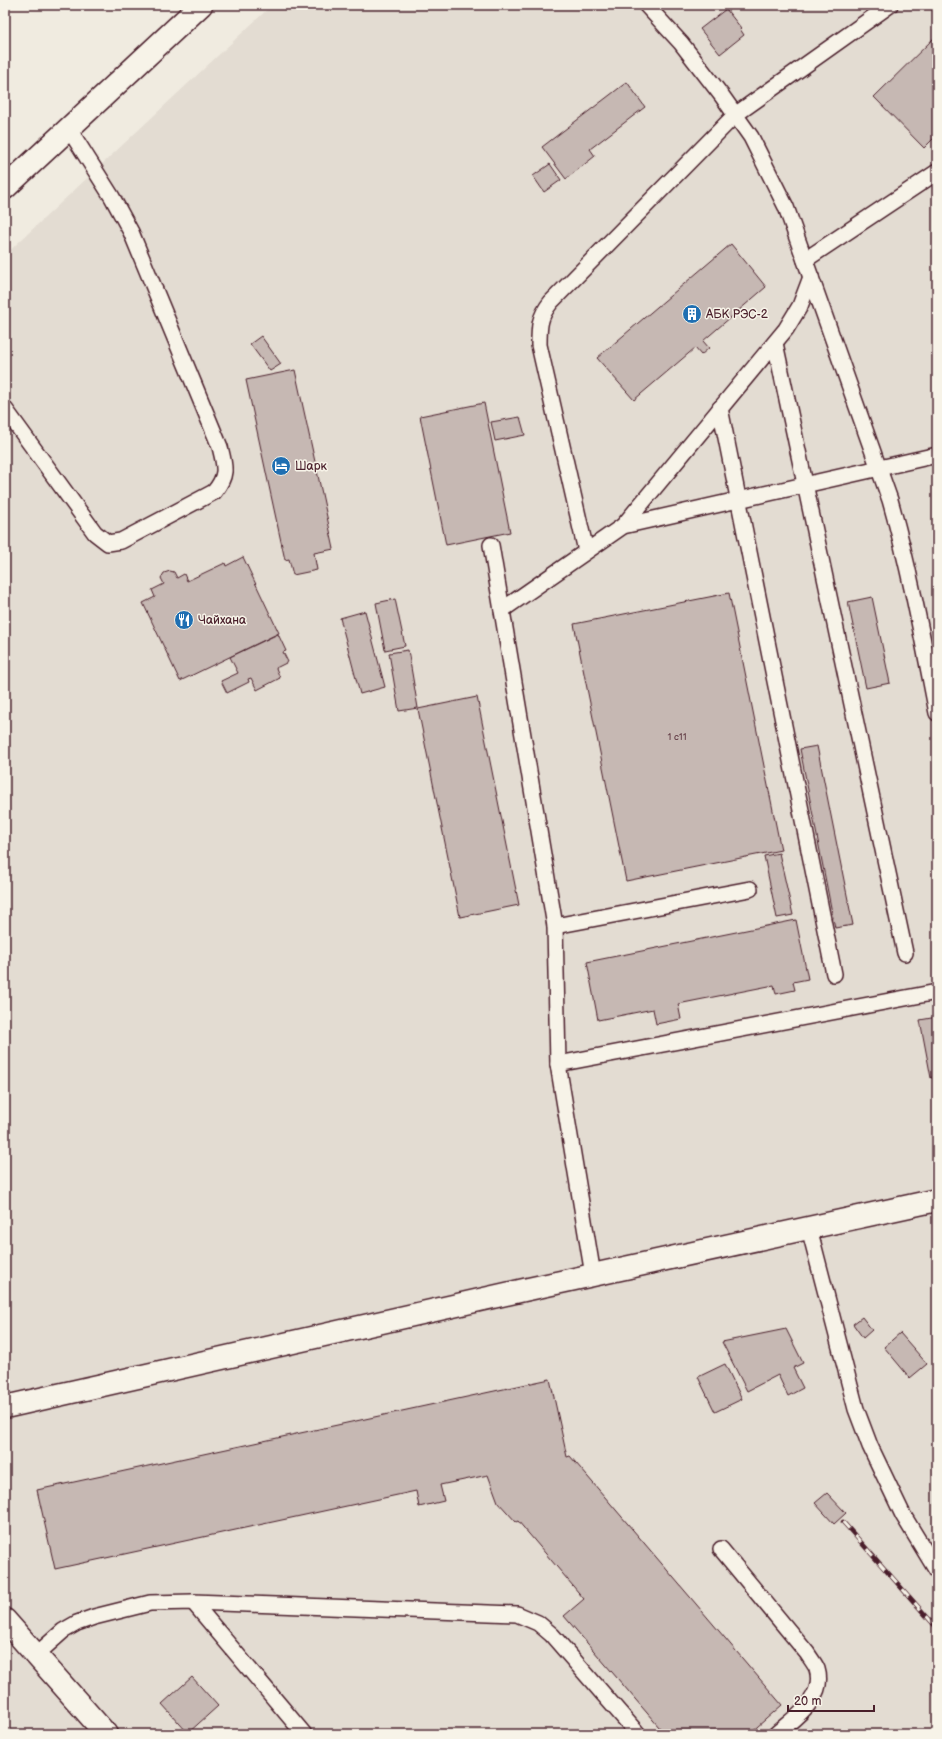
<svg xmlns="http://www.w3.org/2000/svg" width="942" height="1739" font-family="'Balsamiq Sans',sans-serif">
<rect width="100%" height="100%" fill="#f0ebe0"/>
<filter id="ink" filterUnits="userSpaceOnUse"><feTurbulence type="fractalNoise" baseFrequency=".025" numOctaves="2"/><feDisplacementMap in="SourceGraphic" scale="8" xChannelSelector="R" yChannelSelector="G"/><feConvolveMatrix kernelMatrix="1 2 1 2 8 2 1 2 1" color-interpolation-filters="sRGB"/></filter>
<g filter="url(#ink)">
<polygon fill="#e3dcd2" points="272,5 937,5 937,1734 5,1734 5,255"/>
<g fill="#c6b8b3" stroke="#4a1f2b">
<polygon points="726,9 741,28 740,29 744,35 720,54 700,29"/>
<polygon points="937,35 937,135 924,148 874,97"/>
<polygon points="627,82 645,107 590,149 595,156 566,179 542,147"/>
<polygon points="550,164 561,180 544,192 533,176"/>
<polygon points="731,244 766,287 703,341 709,348 701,355 695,348 634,400 597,358"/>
<polygon points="261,336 281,364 270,371 250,344"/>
<polygon points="295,370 334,549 314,553 317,570 293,575 289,559 285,560 246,380"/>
<polygon points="484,403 510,532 446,545 420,416"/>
<polygon points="520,417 525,435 495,441 491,422"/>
<polygon points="243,557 279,633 180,681 143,603 155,597 152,590 164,584 161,578 164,573 170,571 174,572 177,578 184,574 187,581 225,563 226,566"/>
<polygon points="729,593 781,850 626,881 574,624"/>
<polygon points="872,597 890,683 866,688 848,602"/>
<polygon points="395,599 405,646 385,650 376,603"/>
<polygon points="365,611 385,687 360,694 340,618"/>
<polygon points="278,634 286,651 283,652 288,662 276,668 280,678 257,690 251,678 248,679 249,682 227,693 221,681 238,673 230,657"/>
<polygon points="408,650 418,708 399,711 389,653"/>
<polygon points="477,697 519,905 460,917 418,709"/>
<polygon points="817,746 853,925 835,928 800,749"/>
<polygon points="779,853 793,915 777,918 764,856"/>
<polygon points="796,920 808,979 793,982 795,990 776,994 774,985 678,1004 681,1019 656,1024 653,1009 598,1020 587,962"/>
<polygon points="937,1017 937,1076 931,1078 920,1020"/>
<polygon points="862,1317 872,1330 863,1338 853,1324"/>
<polygon points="786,1329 803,1363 793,1368 803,1388 788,1396 778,1375 747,1391 722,1342"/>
<polygon points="900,1333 927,1364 910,1378 884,1347"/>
<polygon points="725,1364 742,1399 715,1412 698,1377"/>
<polygon points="550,1379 567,1457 570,1456 782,1705 749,1734 665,1734 564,1616 584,1599 518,1521 516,1522 498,1502 488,1475 440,1485 444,1501 419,1507 416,1491 55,1569 37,1490"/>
<polygon points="827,1493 846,1513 834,1524 815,1503"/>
<polygon points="192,1677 218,1706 188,1733 162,1704"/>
</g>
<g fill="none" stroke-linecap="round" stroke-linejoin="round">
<defs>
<g id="service">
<path d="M646,5L681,43L722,96L751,137L786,207L890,500C910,570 923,641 937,713"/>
<polyline points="805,260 937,172"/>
<polyline points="775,343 905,953"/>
<polyline points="720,408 834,974"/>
<path d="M5,409L95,533L108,543L121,541L214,492C228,475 225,467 220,447L131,232L112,197L69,129"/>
<polyline points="623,526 786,329 800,306 811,277"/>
<polyline points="491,545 555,926 558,1064 593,1275"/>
<path d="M586,551L539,345C539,326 539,317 551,302L735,115L890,5"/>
<polyline points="502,610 623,526 937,455"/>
<polyline points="555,926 750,889"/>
<polyline points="558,1064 937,992"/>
<polyline points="809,1228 856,1409 870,1446 903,1515 937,1571"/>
<path d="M721,1549L807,1653C810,1658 815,1664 817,1669C826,1698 794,1718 776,1734"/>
<polyline points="193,1602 304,1734"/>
<polyline points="36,1655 63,1631 77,1623 94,1617 150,1603 193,1602 517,1614 538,1623 552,1635 638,1734"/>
</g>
<g id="minor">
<polyline points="5,1407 524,1290 937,1200"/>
<polyline points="5,1620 106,1734"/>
</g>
<polyline id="secondary" points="5,188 201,5"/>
</defs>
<use href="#service" stroke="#4a1f2b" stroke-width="18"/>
<use href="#minor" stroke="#4a1f2b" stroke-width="25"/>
<use href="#secondary" stroke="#4a1f2b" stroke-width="25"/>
<use href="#service" stroke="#f7f3e8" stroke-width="15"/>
<use href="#minor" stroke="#f7f3e8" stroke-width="22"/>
<use href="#secondary" stroke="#f7f3e8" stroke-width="22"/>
<defs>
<polyline id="rail" points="843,1522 937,1628"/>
</defs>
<use href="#rail" stroke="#4a1f2b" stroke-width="4.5"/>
<use href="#rail" stroke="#f7f3e8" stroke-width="3" stroke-dasharray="9" stroke-linecap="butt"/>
</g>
</g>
<defs>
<symbol id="building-disc" viewBox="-11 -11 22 22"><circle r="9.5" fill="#1f6fb2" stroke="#f7f3e8"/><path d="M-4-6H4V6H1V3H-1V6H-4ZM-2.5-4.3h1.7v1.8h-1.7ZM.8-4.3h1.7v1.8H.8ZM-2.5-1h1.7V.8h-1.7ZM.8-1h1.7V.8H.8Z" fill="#fff"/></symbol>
<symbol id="hotel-disc" viewBox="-11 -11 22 22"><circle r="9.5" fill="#1f6fb2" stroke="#f7f3e8"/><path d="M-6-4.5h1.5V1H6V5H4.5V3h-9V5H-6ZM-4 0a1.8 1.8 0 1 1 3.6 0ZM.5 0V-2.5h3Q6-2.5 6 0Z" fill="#fff"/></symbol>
<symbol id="restaurant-disc" viewBox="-11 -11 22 22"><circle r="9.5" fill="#1f6fb2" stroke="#f7f3e8"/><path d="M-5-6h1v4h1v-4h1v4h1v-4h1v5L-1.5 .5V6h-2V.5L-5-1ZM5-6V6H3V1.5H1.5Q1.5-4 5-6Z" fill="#fff"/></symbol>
</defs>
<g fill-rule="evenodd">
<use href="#building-disc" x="681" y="303" width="22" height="22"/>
<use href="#hotel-disc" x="270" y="455" width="22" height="22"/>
<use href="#restaurant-disc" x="173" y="609" width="22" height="22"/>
</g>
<g text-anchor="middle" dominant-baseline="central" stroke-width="3" stroke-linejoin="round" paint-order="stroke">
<g font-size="10" fill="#69454d">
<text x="677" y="737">1 с11</text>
</g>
<g font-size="12" fill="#4a1f2b" stroke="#f7f3e8" text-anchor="start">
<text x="706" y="314">АБК РЭС-2</text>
<text x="295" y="466">Шарк</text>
<text x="198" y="620">Чайхана</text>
</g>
</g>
<rect width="942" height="1739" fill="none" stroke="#f7f3e8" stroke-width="20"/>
<rect x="10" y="10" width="922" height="1719" fill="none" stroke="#4a1f2b" stroke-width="1.5" filter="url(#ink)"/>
<path d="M788 1705v6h86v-6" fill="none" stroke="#4a1f2b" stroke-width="2"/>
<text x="794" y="1705" font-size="12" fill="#4a1f2b" stroke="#f7f3e8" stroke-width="3" paint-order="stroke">20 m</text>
</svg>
